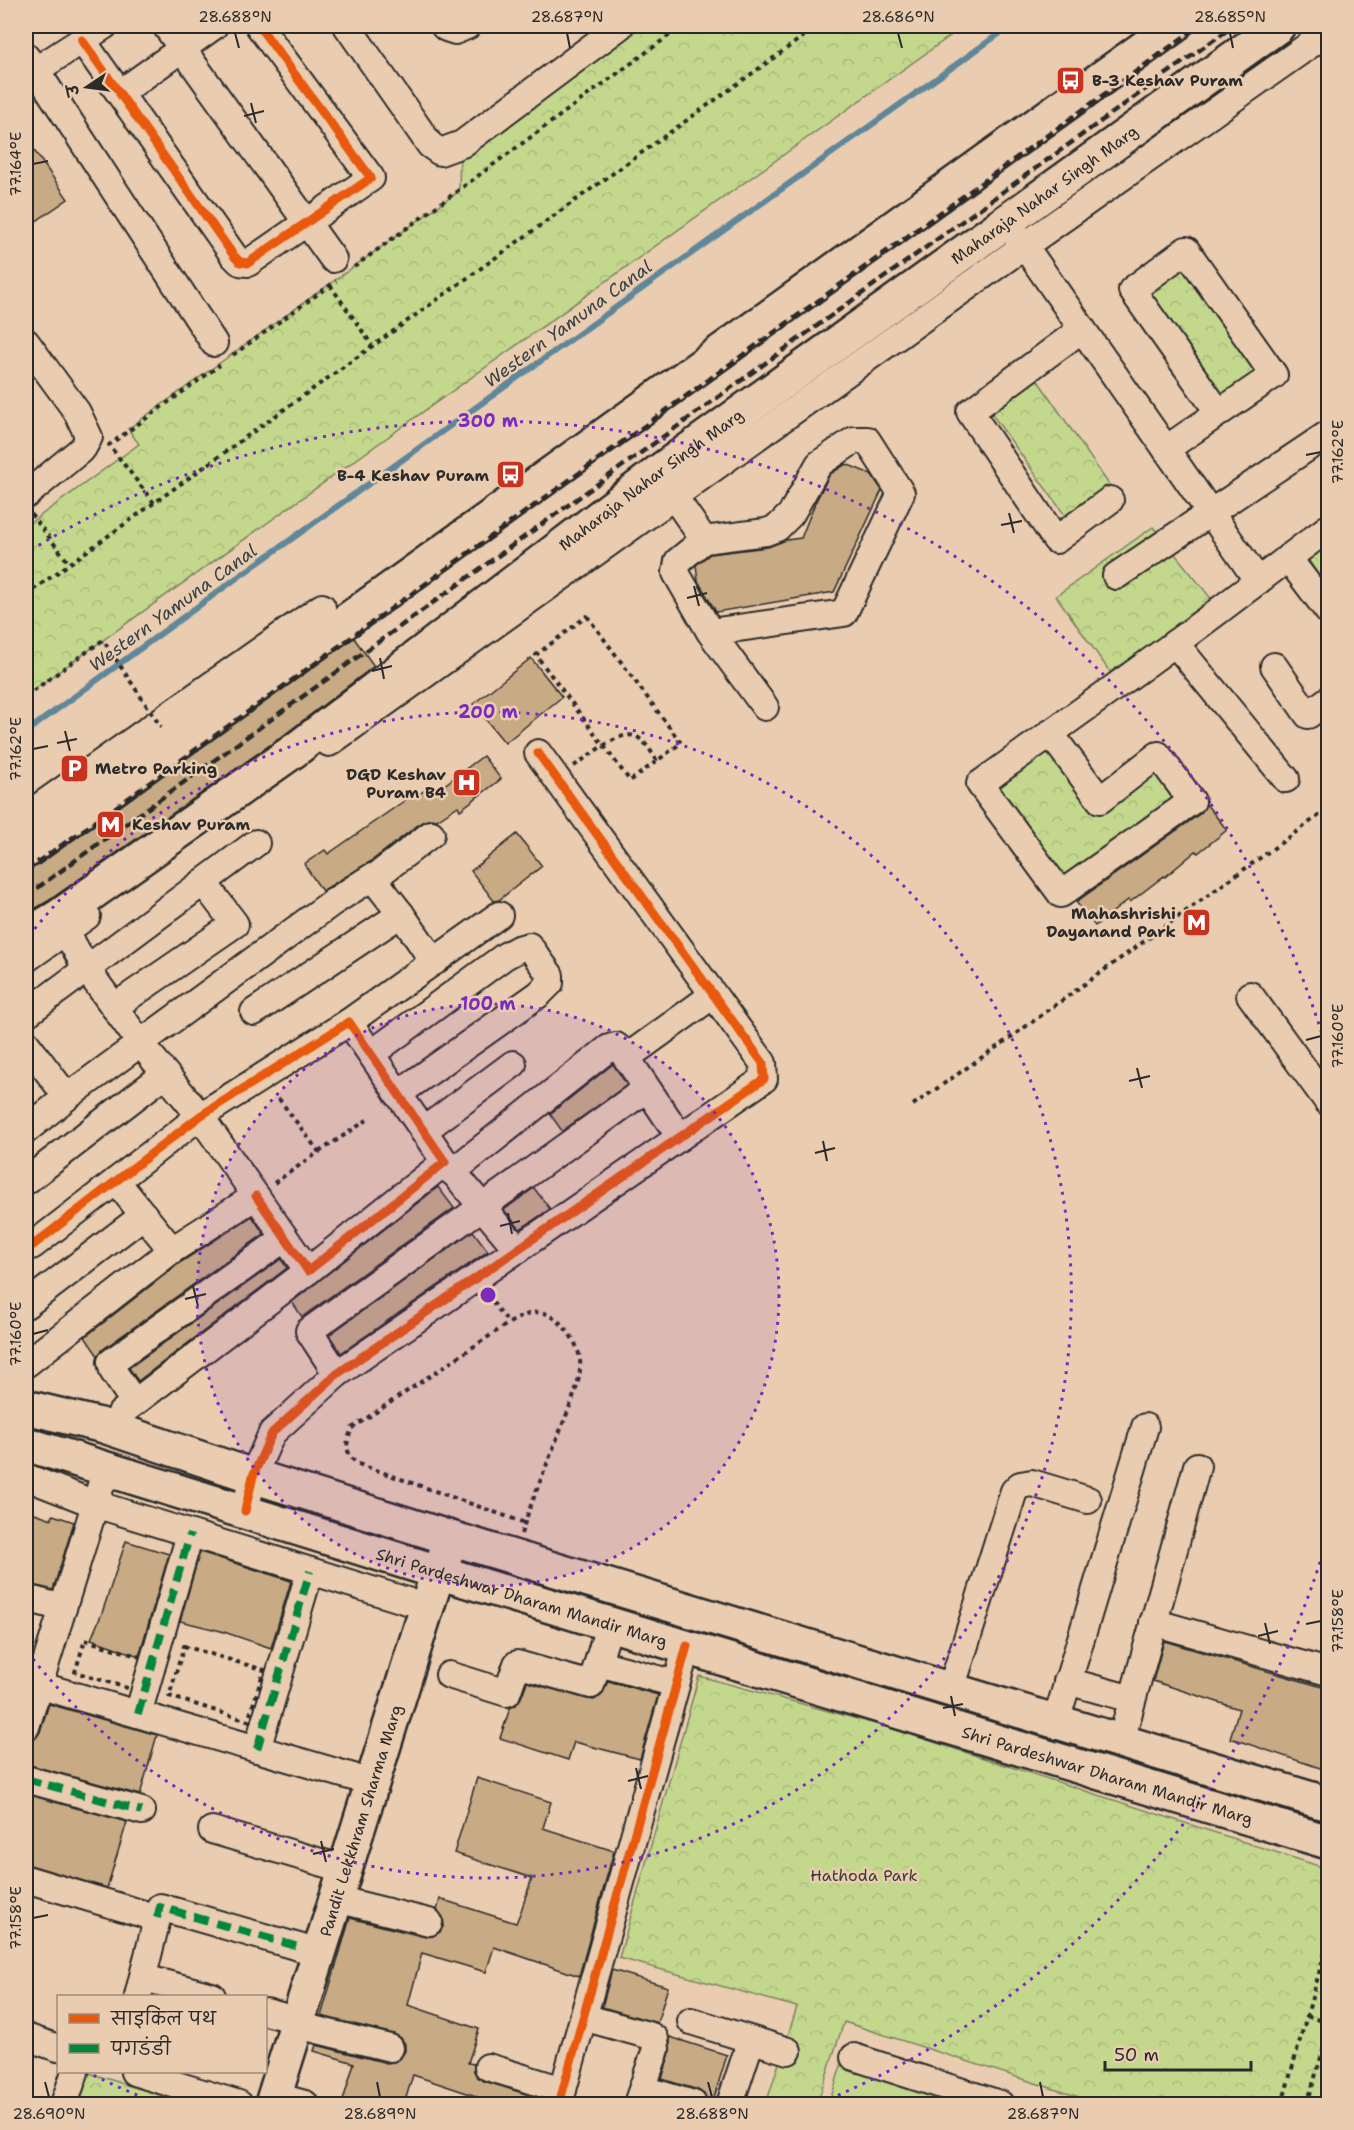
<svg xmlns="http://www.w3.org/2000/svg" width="1354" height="2130" font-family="'Shantell Sans','Playpen Sans Deva',sans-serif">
<defs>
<pattern id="park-crowns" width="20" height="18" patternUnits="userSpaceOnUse" patternTransform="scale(1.5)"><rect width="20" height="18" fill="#c4d88d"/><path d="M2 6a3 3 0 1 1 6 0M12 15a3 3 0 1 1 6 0" fill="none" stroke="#a9ba7a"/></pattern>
</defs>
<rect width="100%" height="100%" fill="#eacdb1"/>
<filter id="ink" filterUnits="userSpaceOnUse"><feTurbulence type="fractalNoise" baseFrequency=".0167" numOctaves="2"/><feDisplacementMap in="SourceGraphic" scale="12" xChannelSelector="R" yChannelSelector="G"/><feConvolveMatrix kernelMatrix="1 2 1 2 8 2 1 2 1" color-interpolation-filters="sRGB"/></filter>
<g filter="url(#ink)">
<g fill="url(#park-crowns)" stroke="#78825c" stroke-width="1.5">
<polygon points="639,26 964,26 26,695 26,526 139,444 128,429 459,191 460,151"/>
<polygon points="1186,242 1271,362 1224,399 1142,284"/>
<polygon points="1032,372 1110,486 1067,518 991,413"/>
<polygon points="1153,527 1214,602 1110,672 1056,596"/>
<polygon points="1328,545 1328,590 1308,559"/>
<polygon points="1047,743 1090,793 1163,743 1197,789 1065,888 992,787"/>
<polygon points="699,1676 887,1727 1328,1869 1328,2104 1101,2104 844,2022 817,2104 766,2104 797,2007 619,1958"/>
<polygon points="86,2072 188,2104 76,2104"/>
</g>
<polygon fill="#c4d88d" stroke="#78825c" stroke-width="1.5" points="846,2050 1014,2104 829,2104"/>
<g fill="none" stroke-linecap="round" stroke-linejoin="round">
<polyline stroke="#608799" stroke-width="6" points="26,732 234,580 1010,26"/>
</g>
<g fill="#c8ab84" stroke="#2b2b2b" stroke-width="1.5">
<polygon points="26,139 68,199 26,228"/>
<polygon points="846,464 871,474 882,490 834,592 716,612 698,581 696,565 710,554 768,547 786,540 801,538 815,503 830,474"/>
<polygon points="354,638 374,666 284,735 48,901 26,914 26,869 37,866"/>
<polygon points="531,658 562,697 505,743 473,704"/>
<polygon points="483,756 501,779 460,810 458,806 437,820 430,819 422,822 370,862 322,891 304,864 325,850 328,854 410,797 412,799 431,786 435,792"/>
<polygon points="1206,804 1227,830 1198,853 1196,851 1165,877 1164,876 1130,902 1128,900 1095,926 1076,902 1201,813"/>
<polygon points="517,834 542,866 499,900 494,901 471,871"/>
<polygon points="613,1064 627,1085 562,1131 550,1114"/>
<polygon points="438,1187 454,1208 302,1317 292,1302"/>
<polygon points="534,1188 550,1209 520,1229 504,1210"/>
<polygon points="252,1216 264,1234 102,1350 98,1356 85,1337 181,1262"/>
<polygon points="473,1231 488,1251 341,1353 329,1335"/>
<polygon points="281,1259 287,1268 138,1381 129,1368"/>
<polygon points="26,1510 52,1519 53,1515 74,1522 53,1590 26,1583"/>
<polygon points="126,1541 169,1554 139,1656 91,1639 102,1613"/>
<polygon points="200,1552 291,1581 271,1648 221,1631 180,1621"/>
<polygon points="1164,1641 1329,1689 1329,1771 1230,1738 1239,1709 1153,1681"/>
<polygon points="608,1681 658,1695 640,1759 574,1742 568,1760 500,1738 510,1708 516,1705 521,1698 527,1682 587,1699 594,1700 602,1695"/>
<polygon points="49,1704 157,1735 140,1795 26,1764 26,1742 36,1738 40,1732"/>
<polygon points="477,1778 551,1802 543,1828 614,1851 579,1976 494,1947 486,1972 422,1953 408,2005 479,2029 468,2063 474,2064 474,2071 477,2077 484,2081 545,2100 544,2104 473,2104 476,2096 413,2075 404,2104 342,2104 354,2063 314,2051 316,2045 387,2063 394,2062 400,2059 405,2051 405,2044 401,2038 394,2034 321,2016 350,1918 425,1937 433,1936 440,1932 444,1925 443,1917 437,1910 440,1899 516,1923 521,1911 532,1878 454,1853"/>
<polygon points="26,1794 127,1822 107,1888 26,1864"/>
<polygon points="612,1970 668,1987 657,2023 602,2007"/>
<polygon points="670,2037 727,2055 712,2104 708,2104 704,2094 698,2090 662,2079 670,2053"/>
</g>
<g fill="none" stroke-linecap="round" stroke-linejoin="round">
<defs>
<g id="minor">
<polyline points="166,26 333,259"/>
<polyline points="347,26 430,145 440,152 462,144 620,26"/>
<polyline points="444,26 446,28 455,31 467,26"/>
<polyline points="82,40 234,256 240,262 248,263 371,178 259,26"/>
<polyline points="26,57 36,70 214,343"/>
<polyline points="36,70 104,26"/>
<polyline points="120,93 214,26"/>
<polyline points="1014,231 1258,581"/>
<polyline points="1082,329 970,412 1056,540 1110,500"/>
<polyline points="26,342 77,412 89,437 83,448 26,495"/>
<polyline points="1166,449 1274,375 1186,250 1132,290 1219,413"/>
<polyline points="664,482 704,540"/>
<polyline points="1288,558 1328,611"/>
<polyline points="1116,576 1328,434"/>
<polyline points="710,632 844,613 901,493 867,440 854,440 819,464 791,514 777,528 766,532 704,540 678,561 676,573 710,632 765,707"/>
<polyline points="1175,643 1286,779"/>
<polyline points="1274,666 1308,715 1328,700"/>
<path d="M1050,733L1100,800L1158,755L1192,801L1061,894L980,784C1045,737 1110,691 1174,644C1226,606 1277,566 1328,528"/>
<polyline points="329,743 1024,246 1328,32"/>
<polyline points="26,816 322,607"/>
<polyline points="374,878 431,834"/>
<polyline points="26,959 87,916"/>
<polyline points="1250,995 1328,1102"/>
<polyline points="114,1007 235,924 203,882"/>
<polyline points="254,1012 401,914"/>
<polyline points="26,1014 256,843"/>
<polyline points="349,1022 499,915"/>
<polyline points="26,1043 67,1097 333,902 372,877 401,914 434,962"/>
<polyline points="371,1054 505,956 518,949 529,946 550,975 550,983 539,994 398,1094"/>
<polyline points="626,1058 713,995"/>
<polyline points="26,1130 67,1097"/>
<polyline points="423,1131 513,1064"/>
<polyline points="445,1162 518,1250"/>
<polyline points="452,1172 609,1048 616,1046 622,1051 680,1137"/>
<polyline points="26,1181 165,1074"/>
<polyline points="116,1181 172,1250"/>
<polyline points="32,1246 200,1116 349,1022 445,1162 308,1271 256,1196"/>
<polyline points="26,1305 144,1215"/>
<polyline points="26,1364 172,1250 256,1196 200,1116 141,1044 86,968 58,917"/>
<polyline points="337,1374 309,1331 646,1089"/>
<polyline points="134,1402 113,1371 111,1362 285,1238"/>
<polyline points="121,1413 308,1271"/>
<polyline points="26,1477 95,1504 407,1601"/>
<polyline points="245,1511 253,1476 272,1433 337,1374 764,1079 763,1063 538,753"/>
<polyline points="26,1598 63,1608"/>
<polyline points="1153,1622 1328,1672"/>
<polyline points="599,1663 676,1684"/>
<polyline points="449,1675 507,1693 517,1664 591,1685 610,1623"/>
<polyline points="1067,1681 1132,1699"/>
<polyline points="38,1685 353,1777"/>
<polyline points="951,1689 1014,1491 1020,1485 1032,1483 1088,1500"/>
<polyline points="138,1714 190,1534"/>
<polyline points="1056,1721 1145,1427"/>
<polyline points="26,1727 106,1469"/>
<polyline points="1121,1741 1197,1466"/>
<polyline points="257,1749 310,1571"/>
<polyline points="26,1779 142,1811"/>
<polyline points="212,1830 327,1864"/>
<polyline points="26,1879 157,1918"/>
<polyline points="336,1899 429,1922"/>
<polyline points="144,1978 212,1996"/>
<polyline points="138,1996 160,1907 302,1948"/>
<polyline points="266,2012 281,2016"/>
<polyline points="583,2017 651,2036 655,2039 656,2049 637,2104"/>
<polyline points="691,2021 788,2051"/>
<polyline points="297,2025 390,2048"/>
<polyline points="26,2037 58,2048"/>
<polyline points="854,2057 1000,2104"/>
<polyline points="488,2067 563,2090"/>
<polyline points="134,2072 239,2104"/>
<polyline points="643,2089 693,2104"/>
<polyline points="275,2096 305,2104"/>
<polyline points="64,2104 75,2072"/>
<polyline points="559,2104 687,1646"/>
<polyline points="730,2104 751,2040"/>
</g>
<g id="major">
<polyline points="26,851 1174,26"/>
<path id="s1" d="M26,936L58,917L295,750L657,473L1278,26"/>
<polyline points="26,1407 104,1426 253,1476 444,1536 1328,1804"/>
<path id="s2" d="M26,1444L438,1572L1328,1842"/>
<path id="s3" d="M272,2104L438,1572L447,1551"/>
</g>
</defs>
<use href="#minor" stroke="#2b2b2b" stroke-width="30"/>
<use href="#major" stroke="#2b2b2b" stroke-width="38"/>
<g stroke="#2b2b2b" stroke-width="4" stroke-dasharray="4.5 4.5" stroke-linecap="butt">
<polyline points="354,267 682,26"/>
<polyline points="330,285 372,345"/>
<polyline points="233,355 336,281"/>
<polyline points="154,503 109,445 220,365"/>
<polyline points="31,514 69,563"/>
<polyline points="26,595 818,26"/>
<polygon points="587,616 681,743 630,781 536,655"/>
<path d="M574,766C588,757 619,730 635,736C646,741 651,752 657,761"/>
<polyline points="913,1105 1007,1040 1328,809"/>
<polyline points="319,1152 367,1120"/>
<polyline points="274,1183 319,1152 276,1095"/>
<polyline points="487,1295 509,1323"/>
<path d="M521,1534C533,1497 548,1462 562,1426C569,1408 578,1389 580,1370C582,1352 573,1337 562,1325C543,1305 530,1312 509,1323L352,1428C346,1444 344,1450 356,1463L525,1523"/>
<polygon points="85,1640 147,1659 137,1691 75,1672"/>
<polygon points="184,1646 264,1670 248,1721 169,1696"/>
<polyline points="1307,2016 1328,2023"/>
<polyline points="1282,2104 1328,1941"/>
<polyline points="1307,2104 1328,2034"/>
</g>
<use href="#minor" stroke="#eacdb1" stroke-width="26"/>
<use href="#major" stroke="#eacdb1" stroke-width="33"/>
<g stroke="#2b2b2b" stroke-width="4.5" stroke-dasharray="9 4.5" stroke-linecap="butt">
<polyline points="26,870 105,815 1199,26"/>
<polyline points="26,896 1233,26"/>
</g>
<polyline stroke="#2b2b2b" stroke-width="4" stroke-dasharray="4.5 4.5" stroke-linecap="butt" points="26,696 103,640 161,727"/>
<g stroke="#00873e" stroke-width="8" stroke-dasharray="15 8" stroke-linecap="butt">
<polyline points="138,1714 190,1534"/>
<polyline points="257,1749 310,1571"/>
<polyline points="26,1779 142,1811"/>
<polyline points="157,1918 160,1907 302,1948"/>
</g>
<defs>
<g id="cycleway">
<polyline points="82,40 234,256 240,262 248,263 371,178 259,26"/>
<polyline points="32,1246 200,1116 349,1022 445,1162 308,1271 256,1196"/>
<polyline points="245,1511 253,1476 272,1433 337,1374 764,1079 763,1063 538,753"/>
<polyline points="559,2104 687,1646"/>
</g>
</defs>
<use href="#cycleway" stroke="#eacdb1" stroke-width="13"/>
<use href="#cycleway" stroke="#e8590c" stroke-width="9"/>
</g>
</g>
<path fill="none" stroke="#2b2b2b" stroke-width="2" d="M235,33L239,48M567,33L570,48M898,33L902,48M1230,33L1233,48M251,103L256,123M244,116L264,111M33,164L48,161M1306,455L1321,452M1009,513L1014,533M1001,525L1022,521M694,586L699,606M687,598L707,593M380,658L384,679M372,671L392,666M65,731L70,751M57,743L77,739M33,749L48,746M1306,1040L1321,1036M1137,1068L1142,1088M1129,1081L1150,1076M823,1141L827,1161M815,1153L835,1148M508,1213L512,1234M500,1226L520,1221M193,1286L198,1306M185,1299L206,1294M33,1334L48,1330M1265,1623L1270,1644M1306,1624L1321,1621M1258,1636L1278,1631M951,1696L955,1716M943,1708L963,1704M636,1768L641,1789M628,1781L648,1776M321,1841L326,1862M313,1854L334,1849M33,1918L48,1915M45,2082L49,2097M377,2082L380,2097M708,2082L712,2097M1040,2082L1043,2097"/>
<circle cx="488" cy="1295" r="291" fill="#7b2cbf" fill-opacity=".12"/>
<g fill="none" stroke="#7b2cbf" stroke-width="3" stroke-dasharray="3 6">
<circle cx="488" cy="1295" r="291"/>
<path d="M29 936A583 583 0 1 1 29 1654"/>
<path d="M1328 1536A874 874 0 0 1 822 2102M154 2102A874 874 0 0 1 91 2074M31 550A874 874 0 0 1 1328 1054"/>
</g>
<defs>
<symbol id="bus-square" viewBox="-11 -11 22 22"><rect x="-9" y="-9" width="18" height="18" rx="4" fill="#c8321e" stroke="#eacdb1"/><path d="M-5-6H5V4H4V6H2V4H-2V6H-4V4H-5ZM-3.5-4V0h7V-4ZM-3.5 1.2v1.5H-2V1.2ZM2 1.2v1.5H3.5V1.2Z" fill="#fff"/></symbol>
<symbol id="parking-square" viewBox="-11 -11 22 22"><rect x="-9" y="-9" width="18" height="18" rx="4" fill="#c8321e" stroke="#eacdb1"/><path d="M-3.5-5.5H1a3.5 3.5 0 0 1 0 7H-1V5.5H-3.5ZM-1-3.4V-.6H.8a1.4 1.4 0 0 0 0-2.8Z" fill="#fff"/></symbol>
<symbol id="hospital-square" viewBox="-11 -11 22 22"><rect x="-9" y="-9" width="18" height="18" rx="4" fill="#c8321e" stroke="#eacdb1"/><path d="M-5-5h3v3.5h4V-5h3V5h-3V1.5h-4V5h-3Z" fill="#fff"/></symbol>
<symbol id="metro-square" viewBox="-11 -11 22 22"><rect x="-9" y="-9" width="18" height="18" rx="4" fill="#c8321e" stroke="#eacdb1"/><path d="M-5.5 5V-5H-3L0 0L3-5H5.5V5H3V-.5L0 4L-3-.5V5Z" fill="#fff"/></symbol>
</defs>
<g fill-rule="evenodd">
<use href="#bus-square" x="1054" y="64" width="33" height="33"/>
<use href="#bus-square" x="494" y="458" width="33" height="33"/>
<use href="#parking-square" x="58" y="752" width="33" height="33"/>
<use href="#hospital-square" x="450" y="766" width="33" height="33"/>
<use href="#metro-square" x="94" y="808" width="33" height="33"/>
<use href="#metro-square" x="1180" y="906" width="33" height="33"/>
</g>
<g text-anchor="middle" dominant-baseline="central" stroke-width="5" stroke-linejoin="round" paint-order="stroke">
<g font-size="16" font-weight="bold" fill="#2b2b2b" stroke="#eacdb1" text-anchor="start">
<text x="1092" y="80">B-3 Keshav Puram</text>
<text x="489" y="475" text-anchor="end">B-4 Keshav Puram</text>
<text x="95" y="768">Metro Parking</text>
<text x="446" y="774" text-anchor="end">DGD Keshav<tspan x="446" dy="18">Puram B4</tspan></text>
<text x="132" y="824">Keshav Puram</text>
<text x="1176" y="913" text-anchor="end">Mahashrishi<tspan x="1176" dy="18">Dayanand Park</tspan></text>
</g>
<g font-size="16" fill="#2b2b2b" stroke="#eacdb1">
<text stroke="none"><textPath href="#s1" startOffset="1260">Maharaja Nahar Singh Marg</textPath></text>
<text stroke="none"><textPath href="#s1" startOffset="774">Maharaja Nahar Singh Marg</textPath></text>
<text stroke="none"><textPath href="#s2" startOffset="519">Shri Pardeshwar Dharam Mandir Marg</textPath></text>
<text stroke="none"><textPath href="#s2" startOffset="1131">Shri Pardeshwar Dharam Mandir Marg</textPath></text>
<text stroke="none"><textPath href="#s3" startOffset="297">Pandit Lekkhram Sharma Marg</textPath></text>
</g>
<g font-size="16" fill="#3a3c35" stroke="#eacdb1">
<text x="864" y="1875">Hathoda Park</text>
</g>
<g font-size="18" font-style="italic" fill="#384247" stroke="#eacdb1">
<text transform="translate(568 324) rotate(-36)">Western Yamuna Canal</text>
<text transform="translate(173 608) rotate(-36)">Western Yamuna Canal</text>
</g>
</g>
<circle cx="488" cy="1295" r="9" fill="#7b2cbf" stroke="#eacdb1" stroke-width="3"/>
<g font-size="18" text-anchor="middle" font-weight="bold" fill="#7b2cbf" stroke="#eacdb1" stroke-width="5" stroke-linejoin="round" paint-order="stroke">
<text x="488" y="427">300 m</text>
<text x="488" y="718">200 m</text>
<text x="488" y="1010">100 m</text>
</g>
<rect width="1354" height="2130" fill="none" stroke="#eacdb1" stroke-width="66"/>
<rect x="57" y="1995" width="210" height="78" fill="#eacdb1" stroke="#9e8c7b" stroke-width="1.5"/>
<rect x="69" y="2014" width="30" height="9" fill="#e8590c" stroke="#9e8c7b" stroke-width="1.5"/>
<text x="111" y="2025" font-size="18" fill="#2b2b2b">साइकिल पथ</text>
<rect x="69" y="2044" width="30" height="9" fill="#00873e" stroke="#9e8c7b" stroke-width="1.5"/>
<text x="111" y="2055" font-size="18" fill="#2b2b2b">पगडंडी</text>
<g transform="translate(87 87) rotate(257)" stroke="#eacdb1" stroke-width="4.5" paint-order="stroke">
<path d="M0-4.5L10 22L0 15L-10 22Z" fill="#2b2b2b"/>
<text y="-9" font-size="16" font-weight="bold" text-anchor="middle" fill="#2b2b2b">उ</text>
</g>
<path d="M1105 2061v9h146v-9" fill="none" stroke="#2b2b2b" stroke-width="3"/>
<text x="1114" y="2061" font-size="18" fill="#2b2b2b" stroke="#eacdb1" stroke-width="4.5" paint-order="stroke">50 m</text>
<rect x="33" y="33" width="1288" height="2064" fill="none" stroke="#2b2b2b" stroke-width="2"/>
<g font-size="15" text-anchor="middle" fill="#2b2b2b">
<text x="235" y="22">28.688°N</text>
<text x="567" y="22">28.687°N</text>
<text x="898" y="22">28.686°N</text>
<text x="1230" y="22">28.685°N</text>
<text transform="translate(16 164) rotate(-90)" y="5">77.164°E</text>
<text transform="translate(1338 452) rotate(-90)" y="5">77.162°E</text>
<text transform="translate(16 749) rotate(-90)" y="5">77.162°E</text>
<text transform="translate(1338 1036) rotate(-90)" y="5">77.160°E</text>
<text transform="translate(16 1334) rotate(-90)" y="5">77.160°E</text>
<text transform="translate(1338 1621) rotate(-90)" y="5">77.158°E</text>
<text transform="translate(16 1918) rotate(-90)" y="5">77.158°E</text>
<text x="49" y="2119">28.690°N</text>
<text x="380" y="2119">28.689°N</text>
<text x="712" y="2119">28.688°N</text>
<text x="1043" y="2119">28.687°N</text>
</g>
</svg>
